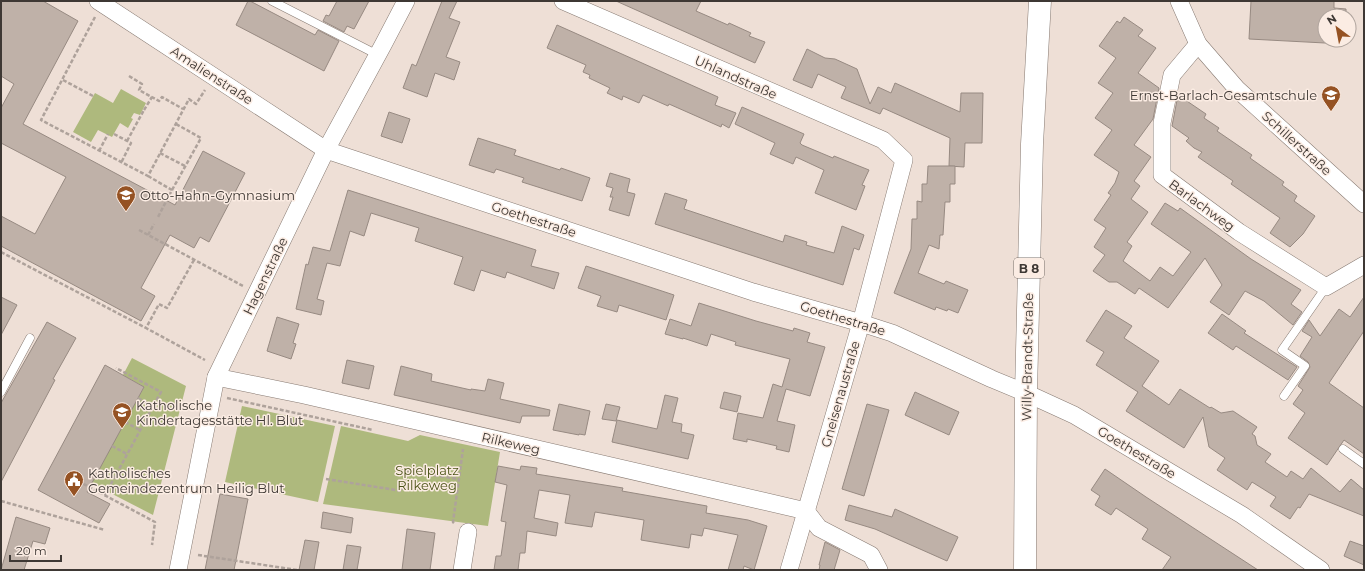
<svg xmlns="http://www.w3.org/2000/svg" width="1365" height="571" font-family="Montserrat,sans-serif">
<rect width="100%" height="100%" fill="#eedfd6"/>
<g fill="#aeb97d">
<polygon points="121,89 146,103 140,115 134,113 131,118 133,119 128,128 120,123 112,137 98,130 91,142 73,132 95,93 113,103"/>
<polygon points="132,358 186,386 153,515 91,483 144,387 123,375"/>
<polygon points="242,406 335,426 318,502 225,482"/>
<polygon points="341,426 408,441 420,435 500,452 488,526 323,504"/>
</g>
<g fill="#bfb1a8" stroke="#978a82">
<polygon points="1,1 43,1 78,21 23,124 175,205 203,151 245,173 209,242 200,237 194,248 170,235 141,288 155,296 141,321 1,246 1,216 35,234 66,177 1,143 1,108 14,84 1,76"/>
<polygon points="248,1 250,1 315,35 318,30 339,41 324,71 236,25"/>
<polygon points="337,1 369,1 354,29 347,26 344,32 323,21 326,15 329,16"/>
<polygon points="442,1 457,1 449,18 460,22 446,57 460,62 454,80 435,73 427,97 403,88 412,64 416,66"/>
<polygon points="616,1 701,1 696,11 728,25 729,23 751,33 749,36 765,42 755,63"/>
<polygon points="1251,1 1334,1 1334,8 1346,9 1346,16 1325,16 1325,40 1344,40 1344,44 1249,39"/>
<polygon points="1124,17 1143,30 1138,36 1156,48 1138,73 1159,88 1153,119 1134,145 1151,157 1134,181 1140,186 1131,199 1148,212 1127,242 1132,246 1123,261 1150,281 1160,267 1173,276 1191,252 1151,224 1165,203 1178,211 1180,208 1251,259 1301,290 1291,304 1302,312 1293,325 1264,301 1245,291 1229,315 1210,302 1222,285 1205,258 1168,308 1139,288 1135,294 1117,282 1109,282 1093,271 1105,255 1094,247 1106,228 1094,220 1111,195 1108,193 1115,183 1119,172 1094,155 1112,130 1095,118 1113,93 1098,83 1116,58 1099,46 1117,21 1120,23"/>
<polygon points="557,25 718,97 715,105 736,113 729,128 722,124 721,127 669,104 668,106 643,95 639,103 623,96 622,100 607,93 610,88 589,78 590,75 583,72 586,65 547,48"/>
<polygon points="807,49 825,58 835,59 857,69 870,104 878,87 891,93 895,83 960,112 961,93 983,93 982,143 965,143 964,167 949,166 950,138 883,108 880,114 841,98 846,87 818,74 812,88 793,80"/>
<polygon points="1178,95 1206,114 1204,118 1219,128 1217,131 1252,155 1250,158 1284,182 1282,185 1297,196 1294,201 1315,216 1303,234 1290,247 1270,233 1280,218 1231,184 1233,181 1198,157 1202,152 1194,148 1186,141 1189,138 1172,126"/>
<polygon points="742,107 804,134 800,143 802,145 833,158 834,156 869,170 862,185 865,186 856,210 815,193 824,170 796,157 793,164 770,154 775,143 735,124"/>
<polygon points="389,112 410,119 402,143 381,136"/>
<polygon points="478,138 516,150 514,155 560,170 561,168 590,178 582,201 522,182 524,178 496,169 494,173 469,165"/>
<polygon points="928,166 955,166 955,184 950,184 950,202 945,202 943,235 940,235 939,249 929,245 918,273 944,284 946,281 968,290 958,313 948,309 947,311 936,307 935,310 894,293 911,249 912,219 917,219 917,201 922,202 922,184 927,184"/>
<polygon points="610,173 630,179 627,192 635,194 629,216 609,210 613,197 610,197 613,188 606,186"/>
<polygon points="348,190 536,250 531,266 559,273 554,289 507,272 505,278 481,270 474,291 454,284 463,257 415,241 419,228 371,213 364,236 350,231 340,266 327,263 317,299 324,301 321,315 296,309 306,264 308,265 313,247 330,251"/>
<polygon points="665,193 687,200 684,209 783,242 785,235 807,242 806,245 834,253 842,226 864,235 859,250 854,248 843,285 655,224"/>
<polygon points="586,266 674,295 666,320 619,305 617,312 597,306 601,296 578,288"/>
<polygon points="1,297 17,305 1,335"/>
<polygon points="1364,297 1364,331 1329,383 1364,408 1364,454 1344,440 1327,465 1288,438 1305,413 1293,404 1303,390 1298,386 1310,367 1308,362 1300,356 1312,337 1302,331 1309,320 1320,336 1339,309 1350,317"/>
<polygon points="699,303 756,321 793,331 794,328 810,333 807,342 825,347 810,396 786,389 777,421 795,425 789,452 776,449 777,446 747,439 747,442 733,439 738,413 763,418 773,384 782,387 790,359 735,345 736,342 711,334 707,346 683,338 683,339 665,334 670,319 691,326"/>
<polygon points="1106,310 1132,326 1124,338 1159,361 1142,386 1169,405 1180,389 1210,408 1211,407 1221,413 1233,411 1257,427 1252,434 1255,436 1257,445 1271,454 1265,462 1287,477 1291,471 1303,479 1311,468 1340,492 1351,479 1364,490 1364,516 1309,494 1300,508 1298,507 1290,519 1270,506 1276,497 1252,482 1247,490 1217,470 1225,458 1209,447 1203,417 1184,448 1126,411 1138,392 1096,365 1104,352 1086,341"/>
<polygon points="1222,314 1246,331 1244,333 1297,367 1288,380 1236,346 1233,350 1208,333"/>
<polygon points="277,317 299,324 293,343 296,344 291,359 267,351"/>
<polygon points="47,322 76,338 53,379 55,380 1,482 1,403"/>
<polygon points="347,360 374,366 369,389 342,383"/>
<polygon points="105,365 144,387 87,492 110,504 99,523 38,490"/>
<polygon points="401,366 432,374 431,381 471,390 471,389 485,391 488,379 504,383 500,399 550,410 549,416 522,416 520,423 394,395"/>
<polygon points="724,392 741,396 737,412 720,408"/>
<polygon points="915,392 959,412 949,435 905,415"/>
<polygon points="665,395 678,398 672,422 682,424 681,432 694,435 688,459 612,442 617,420 657,429"/>
<polygon points="559,404 590,411 585,435 579,434 579,435 553,430"/>
<polygon points="606,404 620,407 616,421 602,419"/>
<polygon points="867,404 889,410 864,496 842,489"/>
<polygon points="498,466 520,470 521,466 537,468 536,474 623,488 622,491 707,506 706,513 748,520 767,526 754,570 744,566 743,570 728,570 738,535 704,528 702,536 691,534 689,548 641,540 644,520 595,512 592,527 565,523 570,495 539,490 534,518 558,523 556,536 527,531 525,553 520,553 518,570 494,570 496,556 501,556 506,522 501,521 507,485 495,482"/>
<polygon points="1105,469 1146,497 1258,570 1162,570 1171,557 1142,539 1148,529 1116,508 1111,515 1095,505 1100,496 1091,490"/>
<polygon points="220,494 248,499 234,570 205,570"/>
<polygon points="849,505 892,517 895,509 958,537 947,561 875,529 845,520"/>
<polygon points="323,512 353,518 351,533 321,528"/>
<polygon points="16,517 50,528 45,544 33,541 24,570 1,570"/>
<polygon points="407,529 435,533 430,570 402,570"/>
<polygon points="305,540 319,542 314,570 299,570"/>
<polygon points="1350,541 1364,546 1364,565 1344,556"/>
<polygon points="825,542 840,550 834,570 819,570 820,565 819,565"/>
<polygon points="347,545 361,547 357,570 343,570"/>
</g>
<g fill="none" stroke-linecap="round" stroke-linejoin="round">
<defs>
<g id="service">
<polyline points="272,1 378,55"/>
<polyline points="1,392 30,338"/>
<polyline points="1284,396 1305,366 1282,350 1326,287"/>
<polyline points="1343,449 1364,464"/>
</g>
<g id="minor">
<polyline points="98,1 326,150 753,292 861,323 892,333 992,379 1026,393 1074,415 1242,515 1321,570"/>
<polyline points="563,1 883,140 904,160 861,323 789,570"/>
<polyline points="1179,1 1198,44 1237,89 1364,204"/>
<polyline points="1198,44 1172,75 1162,123 1162,175 1239,232 1326,287 1364,265"/>
<polyline points="216,377 304,395 806,511 819,528 871,555 879,570"/>
<polyline points="178,570 216,377 326,150 383,45 406,1"/>
<polyline points="462,570 468,532"/>
</g>
<polyline id="primary" points="1025,570 1026,393 1032,144 1040,1"/>
</defs>
<use href="#service" stroke="#877a72" stroke-width="9"/>
<use href="#minor" stroke="#877a72" stroke-width="18"/>
<use href="#primary" stroke="#877a72" stroke-width="23"/>
<g stroke="#aea29b" stroke-width="2.5" stroke-dasharray="4 2" stroke-linecap="butt">
<polyline points="95,17 41,120 148,176 189,99 196,104 205,90"/>
<polyline points="129,76 142,84 139,90 159,101 162,97 183,109"/>
<polyline points="63,80 93,96"/>
<polyline points="144,110 152,97"/>
<polyline points="114,134 131,143 121,163"/>
<polyline points="127,141 144,110"/>
<polyline points="99,151 108,134"/>
<polyline points="160,153 185,166"/>
<polyline points="148,176 172,190 158,217"/>
<polyline points="172,190 201,138 176,124"/>
<polyline points="139,230 243,286"/>
<polyline points="148,235 154,224"/>
<polyline points="1,252 146,328"/>
<polyline points="194,260 167,308 159,304 146,328 205,360"/>
<polyline points="138,398 153,407"/>
<polyline points="227,398 373,430"/>
<polyline points="125,422 140,430"/>
<polyline points="112,446 127,454"/>
<polyline points="99,470 114,478"/>
<polyline points="326,479 402,491 406,471 459,479"/>
<polyline points="78,481 155,522 152,545"/>
<polyline points="105,495 161,392 116,368"/>
<polyline points="1,501 105,530"/>
<polyline points="454,523 453,522 463,449"/>
<polyline points="198,555 297,570"/>
</g>
<use href="#service" stroke="#fff" stroke-width="8"/>
<use href="#minor" stroke="#fff" stroke-width="17"/>
<use href="#primary" stroke="#fff" stroke-width="22"/>
</g>
<defs>
<symbol id="school-pin" viewBox="-11 -11 22 30"><path d="M0 17L-7.5 6A9.5 9.5 0 1 1 7.5 6Z" fill="#955223" stroke="#fbece3"/><path d="M0-5L7-2L0 1L-7-2ZM-4 1L0 2.5L4 1V4Q0 6-4 4Z" fill="#fff"/></symbol>
<symbol id="civic-pin" viewBox="-11 -11 22 30"><path d="M0 17L-7.5 6A9.5 9.5 0 1 1 7.5 6Z" fill="#955223" stroke="#fbece3"/><path d="M-.6-6.5H3V-4.5H.6V-3L4-1V1h2V6H-6V1h2V-1L-.6-3ZM-1.2 2.5V6h2.4V2.5Z" fill="#fff"/></symbol>
</defs>
<g fill-rule="evenodd">
<use href="#school-pin" x="1320" y="84" width="22" height="30"/>
<use href="#school-pin" x="115" y="184" width="22" height="30"/>
<use href="#school-pin" x="111" y="401" width="22" height="30"/>
<use href="#civic-pin" x="63" y="469" width="22" height="30"/>
</g>
<g text-anchor="middle" dominant-baseline="central" stroke-width="3" stroke-linejoin="round" paint-order="stroke">
<rect fill="#fbece3" stroke="#776e68" stroke-width="1" x="1014" y="258" width="30" height="20" rx="3"/>
<g font-size="12" font-weight="bold" fill="#3e3834">
<text x="1029" y="268">B 8</text>
</g>
<g font-size="13" fill="#3e3834" stroke="#fbece3">
<text transform="translate(212 75) rotate(33)">Amalienstraße</text>
<text transform="translate(736 77) rotate(24)">Uhlandstraße</text>
<text transform="translate(1297 143) rotate(42)">Schillerstraße</text>
<text transform="translate(1202 205) rotate(36)">Barlachweg</text>
<text transform="translate(534 219) rotate(18)">Goethestraße</text>
<text transform="translate(265 276) rotate(-64)">Hagenstraße</text>
<text transform="translate(843 318) rotate(17)">Goethestraße</text>
<text transform="translate(1027 357) rotate(-89)">Willy-Brandt-Straße</text>
<text transform="translate(840 394) rotate(-74)">Gneisenaustraße</text>
<text transform="translate(511 443) rotate(13)">Rilkeweg</text>
<text transform="translate(1137 452) rotate(31)">Goethestraße</text>
</g>
<g font-size="13" fill="#3e3834" stroke="#fbece3" text-anchor="start">
<text x="1317" y="95" text-anchor="end">Ernst-Barlach-Gesamtschule</text>
<text x="140" y="195">Otto-Hahn-Gymnasium</text>
<text x="136" y="405">Katholische<tspan x="136" dy="15">Kindertagesstätte Hl. Blut</tspan></text>
<text x="88" y="473">Katholisches<tspan x="88" dy="15">Gemeindezentrum Heilig Blut</tspan></text>
</g>
<g font-size="13" fill="#4a5216" stroke="#fbece3">
<text x="427" y="470">Spielplatz<tspan x="427" dy="15">Rilkeweg</tspan></text>
</g>
</g>
<rect width="1365" height="571" fill="none" stroke="#3e3834" stroke-width="4"/>
<g transform="translate(1337 28) rotate(328)"><circle r="19" fill="#fbece3" stroke="#afa49d"/>
<path d="M0-3L7 15L0 10L-7 15Z" fill="#955223"/>
<text y="-6" font-size="11" font-weight="bold" text-anchor="middle" fill="#3e3834">N</text>
</g>
<path d="M10 555v6h51v-6" fill="none" stroke="#3e3834" stroke-width="2"/>
<text x="16" y="555" font-size="12" fill="#3e3834" stroke="#fbece3" stroke-width="3" paint-order="stroke">20 m</text>
</svg>
